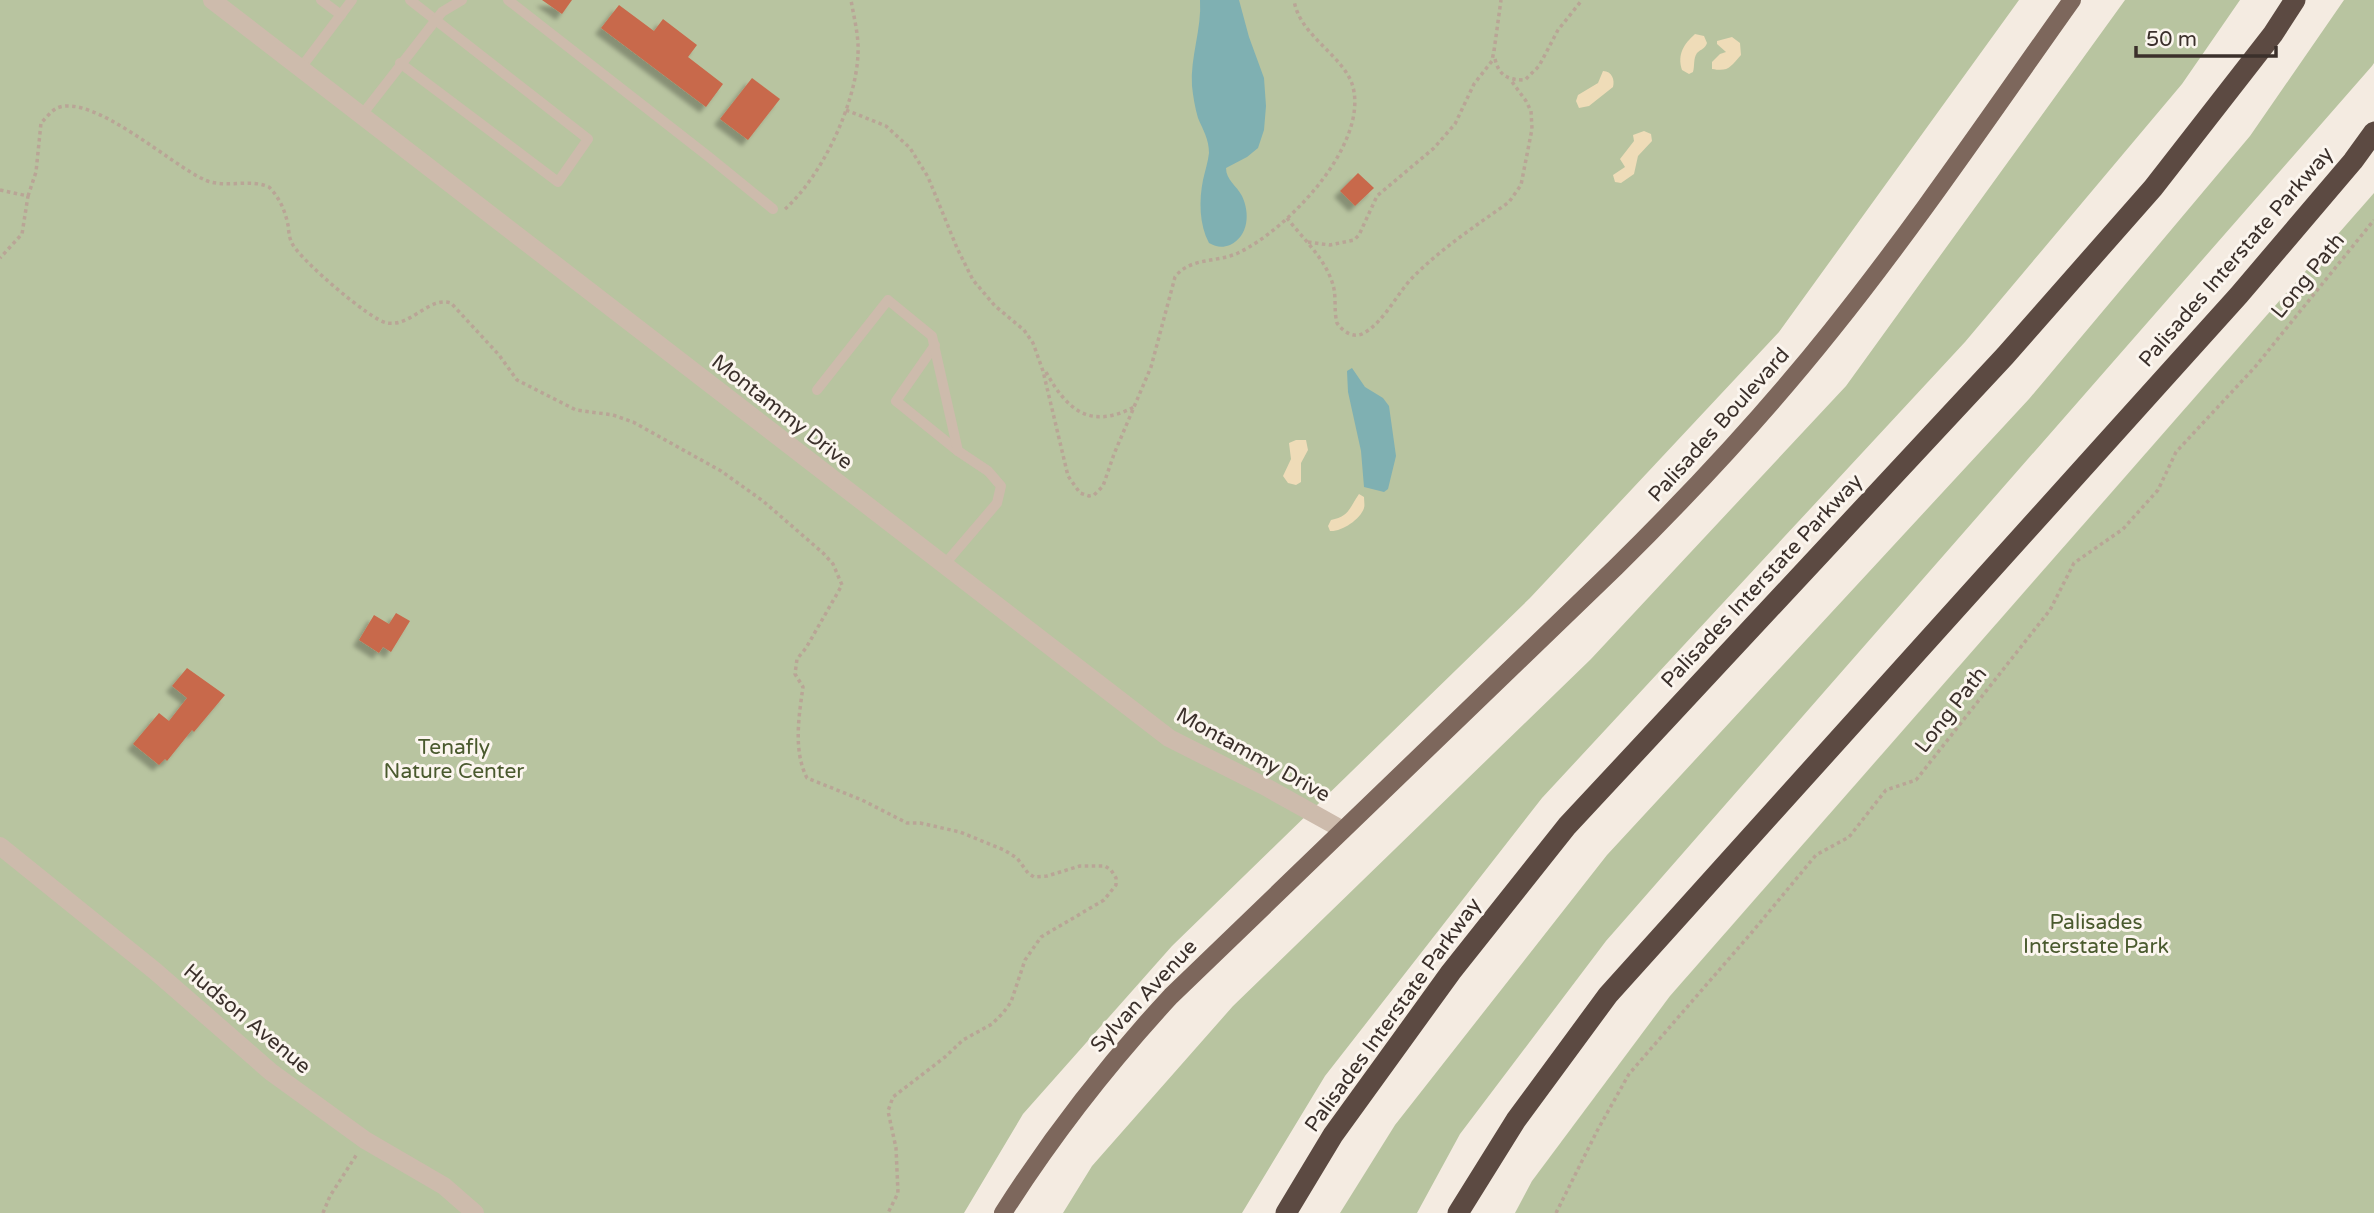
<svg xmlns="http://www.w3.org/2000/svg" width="2374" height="1213" font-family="'Varela Round',sans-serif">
<defs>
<filter id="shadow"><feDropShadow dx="-6" dy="6" stdDeviation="2" flood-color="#0004"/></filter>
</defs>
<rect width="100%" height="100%" fill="#f4ebe1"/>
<g fill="#b8c4a0">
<polygon points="0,0 2019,0 1779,332 1530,598 1172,946 1023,1114 964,1213 0,1213"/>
<polygon points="2125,0 2240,0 2182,84 1965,342 1542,798 1325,1076 1242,1213 1063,1213 1092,1166 1233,1006 1591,659 1846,386"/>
<polygon points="2344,0 2374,0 2374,63 2372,66 1606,941 1460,1134 1417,1213 1340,1213 1395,1125 1607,855 2029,399 2250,136"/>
<polygon points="2374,193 2374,1213 1515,1213 1532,1181 1670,996"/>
</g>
<g fill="#efdcb8">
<path d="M1695,34L1704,36L1707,43C1705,49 1701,49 1697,53C1693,59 1695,65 1693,72L1689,74L1682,70C1677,54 1684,44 1695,34Z"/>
<path d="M1732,37L1740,43L1741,55C1730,67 1729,72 1712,69V62L1720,54L1726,52L1717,44V41Z"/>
<path d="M1603,71C1612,71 1615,80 1613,87L1589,106L1579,108L1576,101L1578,95L1598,83Z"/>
<polygon points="1644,131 1651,134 1652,141 1638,156 1634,174 1621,183 1615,182 1613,175 1625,167 1620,159 1634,141 1633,135"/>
<polygon points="1296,440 1306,440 1308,450 1301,463 1301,482 1296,485 1288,483 1283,476 1291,459 1289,443"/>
<path d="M1359,494L1364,497C1364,501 1365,505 1364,508C1360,520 1341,532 1330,531L1328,526L1331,520C1350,516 1349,508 1359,494Z"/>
</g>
<g fill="#7fb0b2">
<path d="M1200,0H1239L1249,37L1264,78L1266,106L1264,130L1258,148L1247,157L1226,168C1226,180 1237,186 1242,196C1250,213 1249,236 1230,245C1222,248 1216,247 1209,243C1199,224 1199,200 1203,180C1205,171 1208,162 1209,153C1209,139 1203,130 1198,118C1195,108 1193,96 1192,86C1190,57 1202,29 1200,0Z"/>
<polygon points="1352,368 1365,387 1383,398 1389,406 1396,456 1388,489 1384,492 1364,487 1361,451 1348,392 1347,371"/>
</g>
<g fill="#c8694b" filter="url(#shadow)">
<polygon points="542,0 572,0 562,14"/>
<polygon points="619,5 654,31 663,19 697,45 688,57 723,84 706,107 601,28"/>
<polygon points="752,78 780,99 748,140 720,119"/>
<polygon points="1358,173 1374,188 1355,206 1340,191"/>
<polygon points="396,613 410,621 391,652 383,647 379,653 359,640 374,615 389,624"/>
<polygon points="187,668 225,695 194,732 192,730 167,761 165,759 159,765 133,744 159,713 169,721 187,698 172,686"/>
</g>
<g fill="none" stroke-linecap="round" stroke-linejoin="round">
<g stroke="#b9a596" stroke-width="3.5" stroke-dasharray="3.5 3.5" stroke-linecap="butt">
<polyline points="1494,51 1501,0"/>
<path d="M1495,59C1499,76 1508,80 1525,80L1539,66L1558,30L1582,0"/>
<path d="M846,110L886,126L910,148L928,177L957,248L973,280L995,306L1024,330L1033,343L1043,371L1068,476L1080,493L1089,496L1094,495L1103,486L1114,454L1151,367L1175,277C1190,257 1216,263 1238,253C1287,230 1368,146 1353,87C1345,56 1299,36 1294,0"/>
<polyline points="0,190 28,196 22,234 0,258"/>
<path d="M28,196L36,172L41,123C46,118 51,111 57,108C93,93 171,165 205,180C226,189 249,178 269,187C279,197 285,210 288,225C289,232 289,239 293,245C302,261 370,320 387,323C411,327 429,296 451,303L499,355L517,380L576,410L613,415L633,422L721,471L763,501L823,553L833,564L842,585L806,648L797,659L795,674L803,687C799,715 793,751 807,778L862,800L907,823H920L960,832L1004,850L1017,858L1028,873L1034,877L1047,876L1080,866H1105L1111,870L1116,878V885L1104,900L1041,937L1025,960L1011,1002L1003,1013L992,1024L963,1040L945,1057L893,1097L888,1111L896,1148L898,1193L888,1213"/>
<path d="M785,209C822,176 856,104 858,54C859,36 854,18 851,0"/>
<path d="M1287,218C1304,240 1328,261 1334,289C1336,300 1334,312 1337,323C1343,332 1354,339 1364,333C1385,321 1397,293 1414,276C1442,248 1477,225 1509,202L1521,185L1532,129L1531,111L1526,101L1510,79"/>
<polyline points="1308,242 1330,245 1354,240 1359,235 1377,196 1434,148 1455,124 1474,84 1492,61 1494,50"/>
<path d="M1046,372C1067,410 1090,430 1134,407"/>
<polyline points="323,1213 330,1196 357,1154"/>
<polyline points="1556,1213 1597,1131 1629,1074 1753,931 1816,855 1849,837 1886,790 1916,780 2050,610 2074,563 2123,529 2158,490 2176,452 2255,367 2374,220"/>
</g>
<g stroke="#cdbbac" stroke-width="10">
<polyline points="321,0 341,15"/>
<polyline points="508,0 709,157 773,209"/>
<polyline points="400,63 558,182 588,139 410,0"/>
<polyline points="300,69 352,0"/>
<polyline points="361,116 442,12 462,0"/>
<polyline points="935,345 896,401 958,451"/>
<polyline points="817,390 888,300 932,336 958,451 988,471 1001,486 997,503 944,565"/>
</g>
<g stroke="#cdbbac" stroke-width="18">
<polyline points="212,0 1169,738 1264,786 1343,830"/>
<polyline points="0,846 155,971 271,1072 365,1140 444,1186 475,1213"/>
</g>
<path stroke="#7d675c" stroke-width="18" d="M1003,1213C1052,1136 1108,1064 1171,996L1616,567C1692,492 1764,415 1831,331C1916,225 1993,111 2072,0"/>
<g stroke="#5c4a42" stroke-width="21">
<polyline points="1286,1213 1333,1135 1451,972 1567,826 2005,356 2153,188 2273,34 2295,0"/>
<polyline points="1458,1213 1516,1120 1608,995 2239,295 2353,161 2374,132"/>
</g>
</g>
<g text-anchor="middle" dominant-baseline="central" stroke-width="6" stroke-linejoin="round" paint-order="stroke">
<g font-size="21" fill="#3b302b" stroke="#fbf5ee">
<text transform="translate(2236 257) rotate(-49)">Palisades Interstate Parkway</text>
<text transform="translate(2308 276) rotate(-51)">Long Path</text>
<text transform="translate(782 412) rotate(38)">Montammy Drive</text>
<text transform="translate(1719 425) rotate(-48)">Palisades Boulevard</text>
<text transform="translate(1762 581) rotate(-47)">Palisades Interstate Parkway</text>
<text transform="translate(1951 710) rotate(-52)">Long Path</text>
<text transform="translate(1253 755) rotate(29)">Montammy Drive</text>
<text transform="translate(1144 996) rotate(-47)">Sylvan Avenue</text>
<text transform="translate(1393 1015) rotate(-54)">Palisades Interstate Parkway</text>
<text transform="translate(247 1019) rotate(40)">Hudson Avenue</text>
</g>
<g font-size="21" fill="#4a5a2e" stroke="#fbf5ee">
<text x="454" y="747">Tenafly<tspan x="454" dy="24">Nature Center</tspan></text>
<text x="2096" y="922">Palisades<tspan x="2096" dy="24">Interstate Park</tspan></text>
</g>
</g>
<path d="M2136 46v10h140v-10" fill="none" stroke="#3b302b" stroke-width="3.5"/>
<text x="2146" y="46" font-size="21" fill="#3b302b" stroke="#fbf5ee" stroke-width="5" paint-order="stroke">50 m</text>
</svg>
